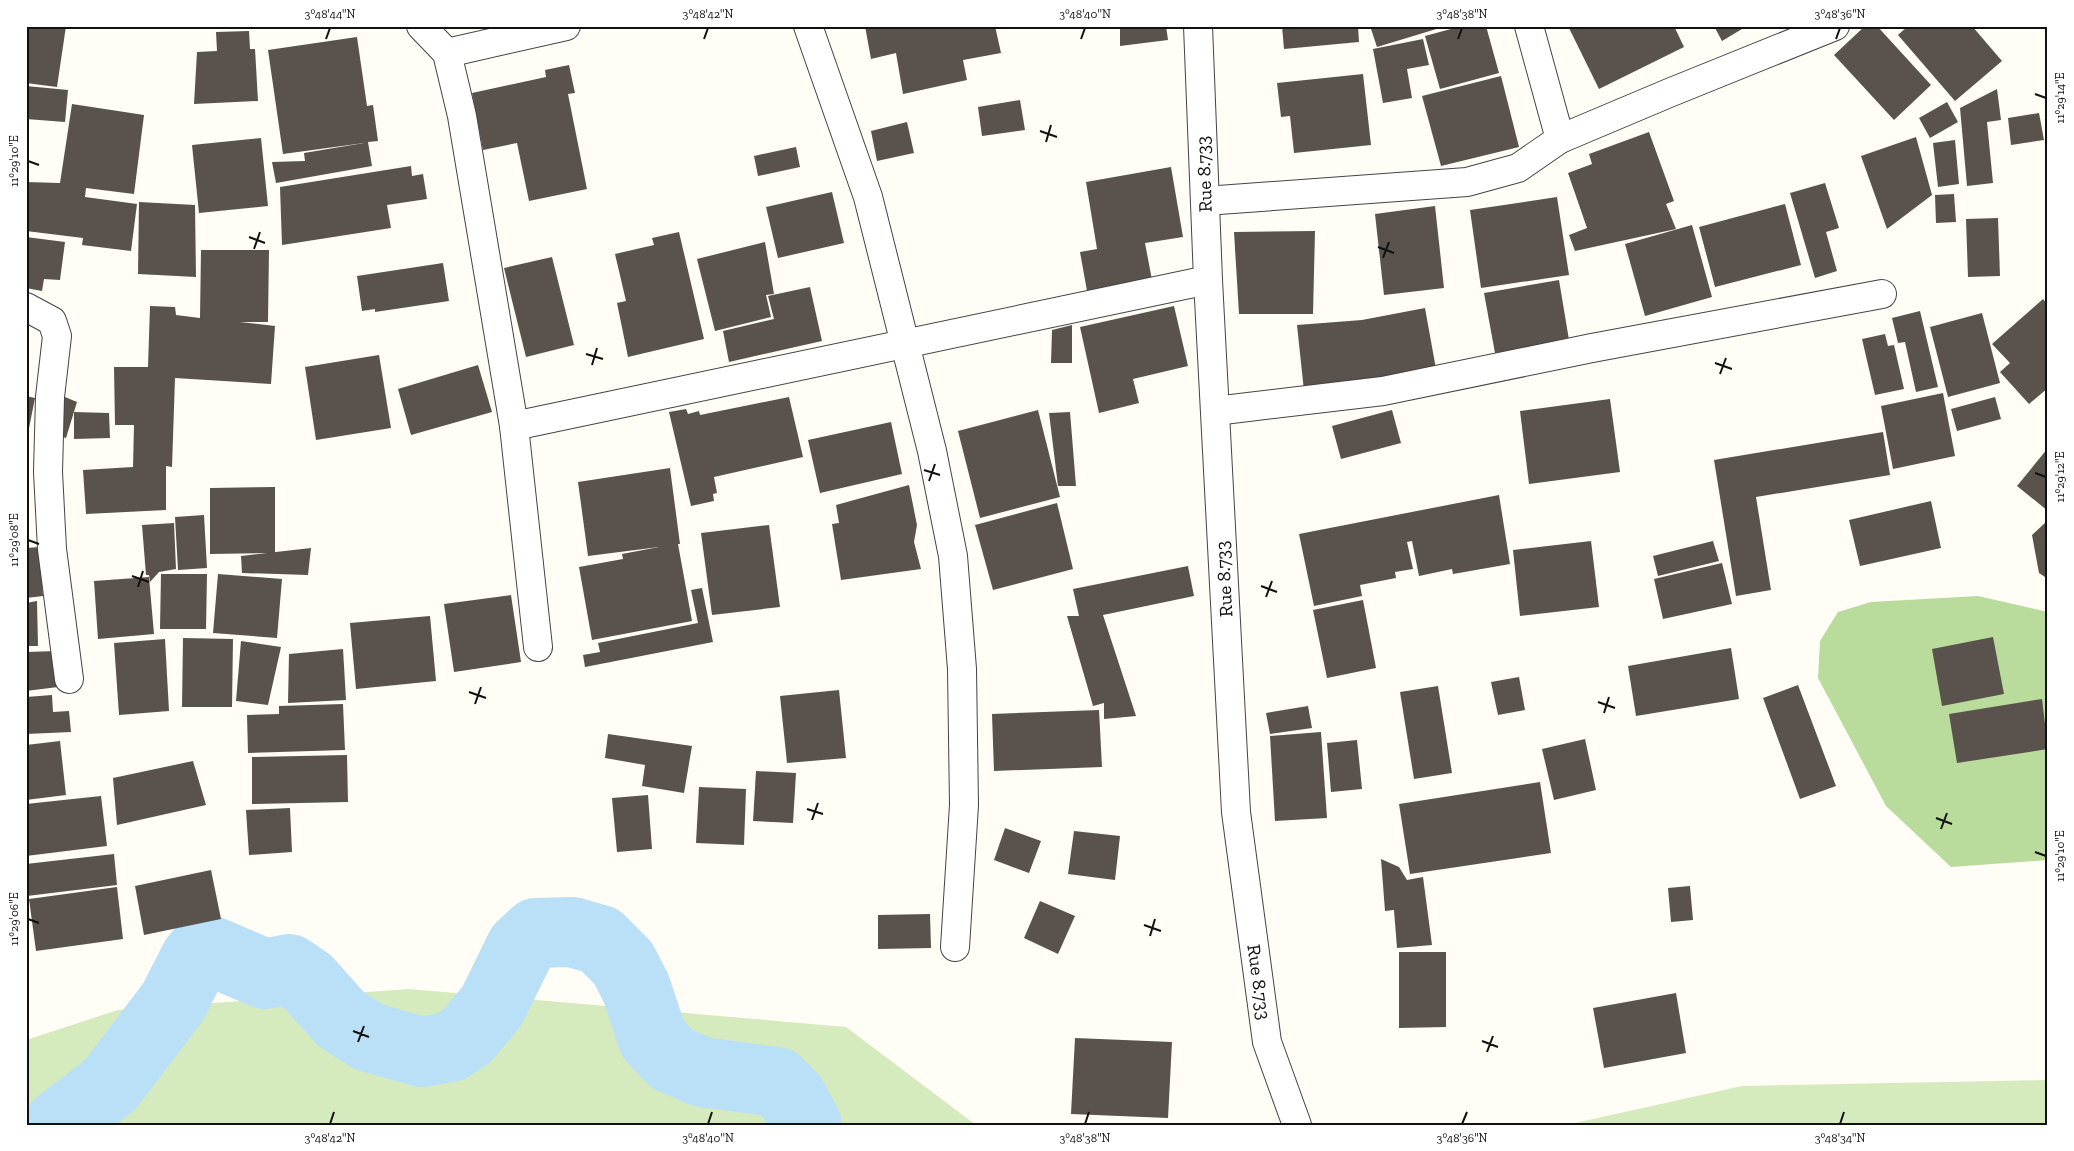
<svg xmlns="http://www.w3.org/2000/svg" width="2074" height="1151" font-family="'Zilla Slab',serif">
<rect width="100%" height="100%" fill="#fffdf5"/>
<g fill="#d5ebbd">
<polygon points="409,989 846,1027 976,1125 26,1125 26,1040 118,1010"/>
<polygon points="2048,1080 2048,1125 1566,1125 1742,1086"/>
</g>
<polygon fill="#b9dc9c" points="1978,596 2048,612 2048,860 1951,867 1886,806 1818,678 1820,641 1838,612 1871,602"/>
<g fill="none" stroke-linecap="round" stroke-linejoin="round">
<polyline stroke="#b9e0f7" stroke-width="70" points="58,1125 110,1085 173,1002 195,959 204,948 265,974 289,969 308,982 341,1019 369,1037 422,1052 450,1047 467,1036 492,1006 521,947 536,933 572,932 600,940 623,963 636,988 653,1039 672,1059 702,1072 777,1082 792,1097 807,1125"/>
</g>
<g fill="#5a524d">
<polygon points="26,26 66,26 57,87 26,83"/>
<polygon points="865,26 995,26 1001,53 963,60 967,80 903,94 896,53 871,59"/>
<polygon points="1120,26 1166,26 1168,40 1120,46"/>
<polygon points="1282,26 1358,26 1359,42 1284,49"/>
<polygon points="1370,26 1443,26 1443,27 1377,47"/>
<polygon points="1462,26 1486,26 1499,73 1440,89 1425,36"/>
<polygon points="1568,26 1674,26 1684,47 1599,89"/>
<polygon points="1714,26 1747,26 1722,41"/>
<polygon points="1865,26 1877,26 1931,85 1894,120 1834,55"/>
<polygon points="1908,26 1972,26 2002,61 1955,101 1898,35"/>
<polygon points="249,31 250,49 255,49 258,101 194,104 197,52 217,51 216,32"/>
<polygon points="357,37 367,106 373,105 378,141 368,142 372,166 276,183 272,162 305,161 304,153 364,143 283,154 268,50"/>
<polygon points="1423,39 1429,65 1407,69 1412,98 1383,103 1373,49"/>
<polygon points="569,65 575,93 568,94 587,189 529,201 517,143 483,150 472,93 546,77 545,70"/>
<polygon points="1363,74 1371,145 1294,153 1290,116 1281,117 1277,83"/>
<polygon points="1501,76 1519,147 1441,166 1422,96"/>
<polygon points="26,86 68,90 65,122 26,119"/>
<polygon points="1997,89 2001,120 1987,122 1993,183 1967,186 1960,108"/>
<polygon points="1020,100 1025,130 982,136 978,107"/>
<polygon points="1947,102 1958,122 1930,138 1919,118"/>
<polygon points="72,104 144,115 134,194 86,188 85,197 137,204 131,251 82,245 83,238 26,231 26,182 60,183"/>
<polygon points="2039,113 2044,140 2011,145 2008,118"/>
<polygon points="907,122 914,153 877,161 871,131"/>
<polygon points="1649,132 1674,201 1666,204 1676,229 1575,251 1569,235 1587,228 1568,173 1592,164 1589,154"/>
<polygon points="1916,137 1932,195 1887,229 1861,156"/>
<polygon points="261,138 268,206 199,213 192,145"/>
<polygon points="1955,140 1959,184 1938,187 1933,143"/>
<polygon points="796,147 800,167 758,176 754,156"/>
<polygon points="411,166 412,176 423,174 427,199 387,205 391,228 282,245 280,187"/>
<polygon points="1171,167 1183,237 1145,243 1152,280 1087,291 1080,252 1097,249 1086,182"/>
<polygon points="1825,183 1839,228 1826,232 1837,271 1815,278 1790,193"/>
<polygon points="832,192 844,243 778,258 766,207"/>
<polygon points="1954,194 1956,222 1936,223 1935,195"/>
<polygon points="1557,197 1569,275 1481,288 1470,210"/>
<polygon points="139,202 195,205 196,277 138,274"/>
<polygon points="1785,204 1801,265 1715,287 1699,227"/>
<polygon points="1435,206 1444,288 1384,295 1375,214"/>
<polygon points="1998,218 2000,276 1968,277 1966,219"/>
<polygon points="1692,225 1712,297 1645,316 1625,244"/>
<polygon points="1315,231 1313,314 1239,314 1234,232"/>
<polygon points="679,232 704,339 628,357 617,303 626,301 615,254 654,245 652,238"/>
<polygon points="26,237 65,242 60,280 44,279 42,291 26,288"/>
<polygon points="765,242 774,294 766,295 771,317 715,331 697,259"/>
<polygon points="201,250 269,250 268,322 240,322 275,326 271,384 175,378 172,467 166,466 166,510 86,514 83,470 133,467 134,425 115,425 114,367 148,367 150,306 175,307 176,315 200,318"/>
<polygon points="552,257 574,345 526,357 504,268"/>
<polygon points="443,263 449,301 375,312 375,309 362,311 357,276"/>
<polygon points="1559,280 1569,340 1495,353 1484,293"/>
<polygon points="810,287 822,341 729,362 723,331 774,319 768,296"/>
<polygon points="2043,299 2048,305 2048,388 2029,404 2000,372 2010,363 1992,344"/>
<polygon points="1174,306 1188,366 1133,379 1139,403 1099,413 1080,327"/>
<polygon points="1425,308 1436,369 1304,391 1297,325 1362,320"/>
<polygon points="1920,311 1938,387 1916,392 1905,342 1898,343 1892,318"/>
<polygon points="1982,313 2000,383 1948,397 1930,327"/>
<polygon points="1072,325 1072,363 1051,363 1052,330"/>
<polygon points="1885,334 1888,346 1894,345 1904,389 1875,395 1862,339"/>
<polygon points="379,355 391,428 316,440 305,367"/>
<polygon points="478,365 492,412 411,435 398,389"/>
<polygon points="1943,393 1955,456 1893,469 1881,406"/>
<polygon points="26,396 35,398 28,433 26,433"/>
<polygon points="65,397 77,402 66,438 53,434"/>
<polygon points="789,397 803,457 714,477 717,493 713,494 714,501 691,506 669,412 686,409 688,414 699,411 700,415"/>
<polygon points="1995,397 2001,419 1957,431 1951,409"/>
<polygon points="1610,399 1620,472 1529,484 1520,411"/>
<polygon points="1038,410 1060,497 980,518 958,431"/>
<polygon points="1392,410 1401,443 1341,459 1332,426"/>
<polygon points="74,412 109,413 110,438 74,439"/>
<polygon points="1070,412 1076,486 1058,486 1049,413"/>
<polygon points="891,422 902,474 820,493 808,440"/>
<polygon points="1883,432 1890,475 1756,497 1771,590 1736,596 1714,460"/>
<polygon points="2048,448 2048,511 2017,486"/>
<polygon points="670,468 680,544 678,544 692,621 592,640 579,567 623,559 622,554 659,547 588,556 578,482"/>
<polygon points="909,485 917,525 914,542 921,569 841,580 832,524 839,523 836,505"/>
<polygon points="275,487 275,553 210,554 210,488"/>
<polygon points="1499,495 1510,564 1453,574 1452,569 1419,576 1412,541 1407,542 1413,569 1395,572 1396,578 1360,585 1362,596 1314,606 1299,534"/>
<polygon points="1931,501 1941,548 1860,566 1849,520"/>
<polygon points="1057,503 1073,569 993,590 975,525"/>
<polygon points="204,515 207,568 178,570 175,517"/>
<polygon points="2046,522 2048,524 2048,579 2039,573 2032,535"/>
<polygon points="174,523 176,569 159,572 150,582 149,575 146,575 142,525"/>
<polygon points="769,525 780,607 712,615 701,533"/>
<polygon points="1591,541 1599,607 1520,616 1513,550"/>
<polygon points="1713,541 1719,561 1658,576 1653,556"/>
<polygon points="39,547 43,596 26,598 26,548"/>
<polygon points="311,548 308,575 242,573 241,556"/>
<polygon points="1722,563 1732,604 1663,619 1654,579"/>
<polygon points="1188,566 1194,596 1103,615 1136,716 1104,719 1104,703 1093,706 1067,616 1079,616 1073,589"/>
<polygon points="161,574 207,574 206,629 160,629"/>
<polygon points="218,574 282,579 277,638 213,633"/>
<polygon points="149,577 154,634 98,639 94,581"/>
<polygon points="702,588 713,642 585,667 583,655 600,652 598,643 698,623 691,590"/>
<polygon points="511,595 521,662 454,672 444,604"/>
<polygon points="1363,600 1376,668 1327,678 1313,610"/>
<polygon points="37,601 38,646 26,646 26,603"/>
<polygon points="430,616 436,681 356,689 350,623"/>
<polygon points="1993,637 2004,694 1942,706 1932,649"/>
<polygon points="183,638 233,639 232,707 182,707"/>
<polygon points="165,639 169,711 119,715 114,643"/>
<polygon points="241,641 281,647 268,705 236,701"/>
<polygon points="1731,648 1739,699 1636,716 1628,666"/>
<polygon points="343,649 346,700 288,703 289,654"/>
<polygon points="57,651 58,687 26,691 26,652"/>
<polygon points="1519,677 1525,710 1498,715 1491,682"/>
<polygon points="1798,685 1836,786 1800,799 1763,698"/>
<polygon points="1438,686 1452,773 1414,779 1400,692"/>
<polygon points="839,690 846,758 787,763 780,696"/>
<polygon points="52,695 53,712 69,711 71,732 26,734 26,697"/>
<polygon points="2042,699 2048,749 1957,763 1949,714"/>
<polygon points="343,704 345,750 248,753 247,715 279,714 279,706"/>
<polygon points="1308,706 1312,728 1270,734 1266,713"/>
<polygon points="1099,710 1102,767 994,771 992,714"/>
<polygon points="1321,732 1327,818 1275,821 1270,736"/>
<polygon points="608,734 692,746 684,793 642,786 645,765 605,758"/>
<polygon points="1585,739 1596,790 1554,800 1542,749"/>
<polygon points="1357,740 1362,789 1331,792 1327,743"/>
<polygon points="60,741 66,795 26,800 26,745"/>
<polygon points="347,755 348,802 252,804 252,757"/>
<polygon points="193,761 206,805 117,825 113,778"/>
<polygon points="756,771 796,773 793,823 753,821"/>
<polygon points="1540,782 1551,853 1410,874 1399,804"/>
<polygon points="699,787 746,789 744,845 696,843"/>
<polygon points="648,795 652,849 617,852 612,798"/>
<polygon points="101,796 107,846 26,856 26,804"/>
<polygon points="290,808 292,852 249,855 246,810"/>
<polygon points="1005,828 1041,841 1029,873 994,860"/>
<polygon points="1074,831 1120,836 1115,880 1068,874"/>
<polygon points="114,854 117,885 27,896 26,864"/>
<polygon points="1381,859 1399,867 1407,880 1423,877 1432,945 1397,948 1394,910 1385,911"/>
<polygon points="211,870 221,919 144,935 135,886"/>
<polygon points="1690,886 1693,920 1671,922 1668,888"/>
<polygon points="117,887 123,939 36,951 29,899"/>
<polygon points="1040,901 1075,916 1058,954 1024,938"/>
<polygon points="930,914 931,948 878,949 878,915"/>
<polygon points="1399,952 1446,952 1446,1027 1399,1028"/>
<polygon points="1676,993 1686,1053 1604,1068 1593,1008"/>
<polygon points="1075,1038 1172,1042 1168,1118 1071,1114"/>
</g>
<g fill="none" stroke-linecap="round" stroke-linejoin="round">
<defs>
<g id="street">
<polyline points="421,26 447,53 462,116 514,426"/>
<polyline points="808,26 868,197 932,451 953,556 962,669 964,805 955,947"/>
<polyline points="1198,26 1208,280 1236,812 1267,1042 1297,1125"/>
<polyline points="1529,26 1560,139"/>
<polyline points="447,53 566,26"/>
<polyline points="1205,201 1467,182 1518,168 1560,139 1669,93 1835,26"/>
<polyline points="26,307 52,321 57,336 50,397 48,472 52,549 69,679"/>
<polyline points="1215,411 1383,391 1592,348 1882,294"/>
<polyline points="538,647 514,426 1208,280"/>
</g>
</defs>
<use href="#street" stroke="#444" stroke-width="30"/>
<use href="#street" stroke="#fff" stroke-width="28"/>
</g>
<path fill="none" stroke="#111" stroke-width="2" d="M326,39L330,28M704,39L708,28M1081,39L1085,28M1458,39L1462,28M1836,39L1840,28M2035,94L2046,98M1040,131L1057,137M1046,142L1051,125M28,161L39,165M249,237L265,243M1378,247L1394,253M254,249L260,232M1383,258L1389,242M586,354L603,359M1715,363L1732,369M592,365L597,348M1720,374L1726,358M924,470L940,475M2035,473L2046,477M929,481L935,464M28,540L39,544M132,576L149,582M1261,586L1277,592M138,587L143,571M1266,597L1272,581M469,692L486,698M1598,702L1615,708M475,704L481,687M1604,713L1609,697M807,809L823,814M1936,818L1952,824M812,820L818,803M1941,829L1947,813M2035,852L2046,856M28,919L39,923M1144,925L1161,931M1150,936L1155,919M353,1031L369,1037M1482,1041L1498,1047M358,1042L364,1026M1487,1052L1493,1036M330,1124L334,1112M708,1124L712,1112M1085,1124L1089,1112M1462,1124L1467,1112M1840,1124L1844,1112"/>
<g text-anchor="middle" dominant-baseline="central" stroke-width="5" stroke-linejoin="round" paint-order="stroke">
<g font-size="19" fill="#111" stroke="#fff">
<text transform="translate(1204 174) rotate(-92)">Rue 8.733</text>
<text transform="translate(1224 579) rotate(-93)">Rue 8.733</text>
<text transform="translate(1259 982) rotate(82)">Rue 8.733</text>
</g>
</g>
<rect width="2074" height="1151" fill="none" stroke="#ffffff" stroke-width="55"/>
<rect x="28" y="28" width="2018" height="1096" fill="none" stroke="#111" stroke-width="2"/>
<g font-size="12" text-anchor="middle" fill="#111">
<text x="330" y="18">3°48'44"N</text>
<text x="708" y="18">3°48'42"N</text>
<text x="1085" y="18">3°48'40"N</text>
<text x="1462" y="18">3°48'38"N</text>
<text x="1840" y="18">3°48'36"N</text>
<text transform="translate(2060 98) rotate(-90)" y="4">11°29'14"E</text>
<text transform="translate(14 161) rotate(-90)" y="4">11°29'10"E</text>
<text transform="translate(2060 477) rotate(-90)" y="4">11°29'12"E</text>
<text transform="translate(14 540) rotate(-90)" y="4">11°29'08"E</text>
<text transform="translate(2060 856) rotate(-90)" y="4">11°29'10"E</text>
<text transform="translate(14 919) rotate(-90)" y="4">11°29'06"E</text>
<text x="330" y="1142">3°48'42"N</text>
<text x="708" y="1142">3°48'40"N</text>
<text x="1085" y="1142">3°48'38"N</text>
<text x="1462" y="1142">3°48'36"N</text>
<text x="1840" y="1142">3°48'34"N</text>
</g>
</svg>
